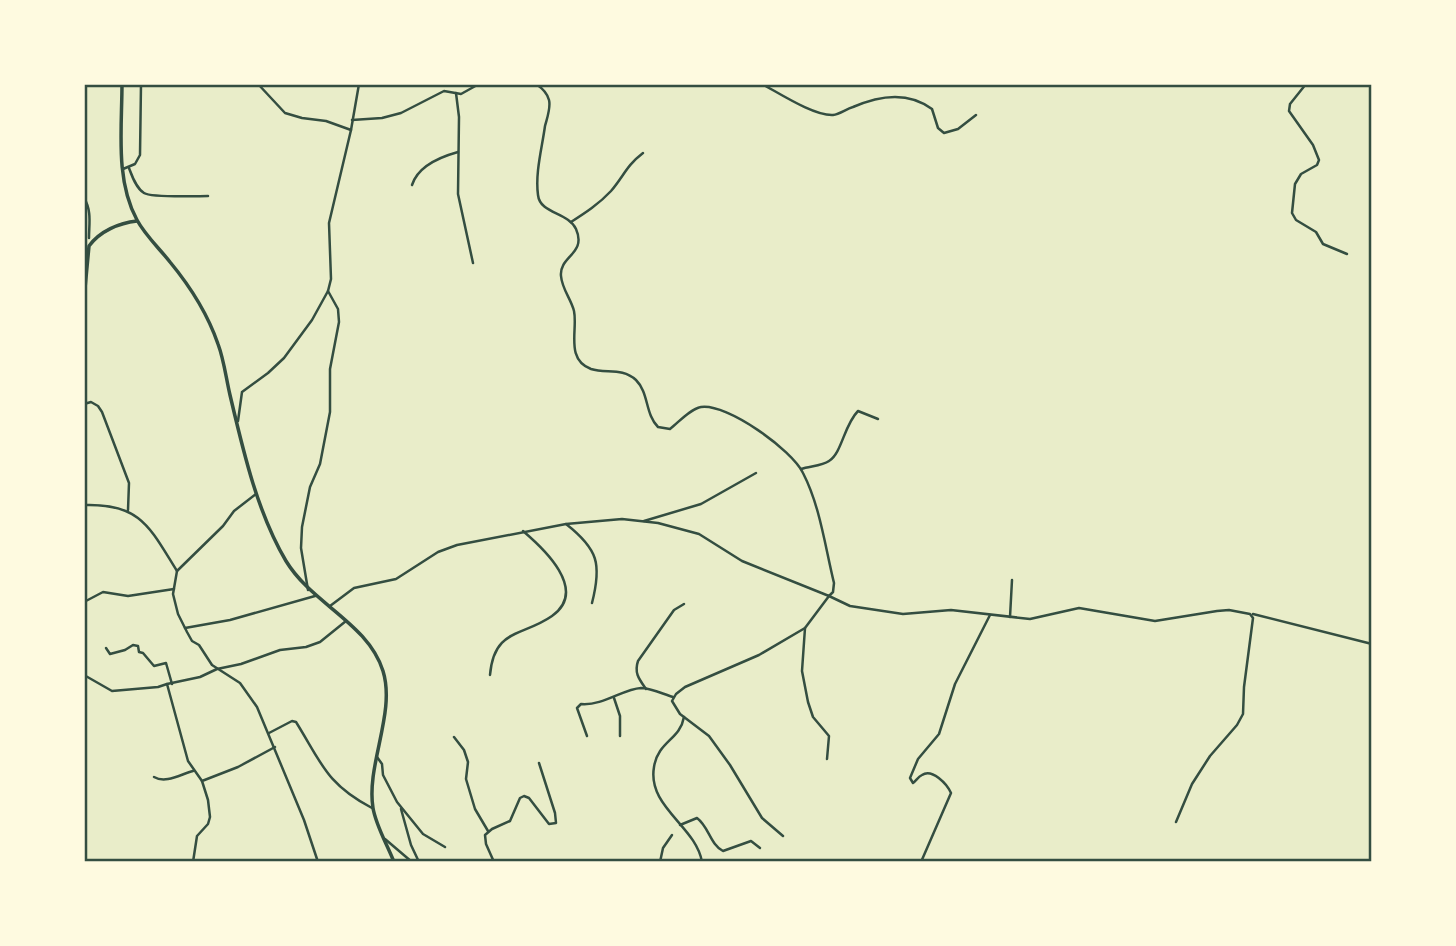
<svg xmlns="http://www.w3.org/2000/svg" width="1456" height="946" viewBox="0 0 1456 946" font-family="'Noto Serif',serif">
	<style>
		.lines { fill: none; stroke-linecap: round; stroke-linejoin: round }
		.minor { stroke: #344e41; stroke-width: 2.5 }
		.tertiary { stroke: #344e41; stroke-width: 3.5 }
		.neatline { fill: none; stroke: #344e41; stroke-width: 2.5 }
	</style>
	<rect width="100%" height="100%" fill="#e9edc9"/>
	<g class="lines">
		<g class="minor">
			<path d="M258,84L285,113L302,118L326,121L351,130"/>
			<path d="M762,84C779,93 814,116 833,115C840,114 846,109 853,107C878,96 908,91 932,109L938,128L944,133L958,129L976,115"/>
			<path d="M1306,84L1290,104L1289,111L1313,145L1319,160L1317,165L1301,174L1295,184L1292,213L1296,220L1316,232L1323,244L1347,254"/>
			<path d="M456,93L459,117L458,194L473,263"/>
			<path d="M352,120L382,118L401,113L444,91L461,94L479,84"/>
			<path d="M129,168C132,176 136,188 144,193C152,198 197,196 208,196"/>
			<path d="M123,169L135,164L140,155L141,84"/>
			<path d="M412,185C418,166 440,157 458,152"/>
			<path d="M84,198C92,211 89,224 89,238"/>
			<path d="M571,222C585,213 599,204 611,191C624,176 626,166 643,153"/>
			<path d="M84,404L91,402L98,406L102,412L129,483L128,510"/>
			<path d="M238,421L242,392L268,373L284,358L312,320L328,291L331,279L329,223L351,130L359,84"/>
			<path d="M801,469C810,466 822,466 829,461C842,453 844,425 858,411L878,419"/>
			<path d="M84,505C141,503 150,528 177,571L223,526L234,511L256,494"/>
			<path d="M644,521L701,504L756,473"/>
			<path d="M566,524C598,549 602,564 592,603"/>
			<path d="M177,571L173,594L178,614L187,632L192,641L199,645L212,665L240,683L257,707L304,820L318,862"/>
			<path d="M308,590L301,548L302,527L310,487L320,464L330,412V369L339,322L338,309L328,291"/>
			<path d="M84,602L103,592L128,596L174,589"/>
			<path d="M330,606L354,588L396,579L438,552L457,545L566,524L622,519L658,523L699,534L742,561L829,596L833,592L834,583C825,546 820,506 803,473C792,450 727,403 701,407C690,409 679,422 670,429L658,427C645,414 649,393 636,380C622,367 606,374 591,369C565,359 578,330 574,311C571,299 562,289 561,276C559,256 587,254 576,229C568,212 540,214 538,195C535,173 542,148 545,126C547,118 551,108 549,100C547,92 542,88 536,84"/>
			<path d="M1253,614L1372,644"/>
			<path d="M1010,617L1012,580"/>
			<path d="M185,628L230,620L315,596"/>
			<path d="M805,628L802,671L808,702L813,717L829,736L827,759"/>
			<path d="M106,648L110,654L125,650L133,645L138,646L139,652L143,653L154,666L166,663L172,684"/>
			<path d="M84,675L112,691L158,687L167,684L188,761L202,781"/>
			<path d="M490,675C494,628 522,637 552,616C589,590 543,548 523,531"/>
			<path d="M167,684L200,677L217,669L241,664L280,650L306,647L320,642L346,621"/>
			<path d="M646,689C639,679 634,673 638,661L674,610L684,604"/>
			<path d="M614,698L620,716V736"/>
			<path d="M684,717C680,740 658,741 654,767C647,807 696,826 702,862"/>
			<path d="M269,733L292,721L296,722C321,762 326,784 372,808"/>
			<path d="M587,736L577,708L581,704C603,706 623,689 641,688C651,688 663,694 673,697"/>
			<path d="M454,737L464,750L468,762L466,779L475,809L488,831"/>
			<path d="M377,757L382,764L383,775L397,802L423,834L445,847"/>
			<path d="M154,777C166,784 181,774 193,771"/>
			<path d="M401,809L411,845L419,862"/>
			<path d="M680,825L697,818C709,827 710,844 723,851L751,841L760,848"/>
			<path d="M783,836L762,818L730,765L709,736L680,714L672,701L676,694L685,687L759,655L805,628L829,596L850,606L903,614L951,610L1030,619L1079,608L1155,621L1217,611L1229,610L1250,614L1253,618L1244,687L1243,714L1237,725L1210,756L1192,784L1176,822"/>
			<path d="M385,839L412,862"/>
			<path d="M193,862L197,836L208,824L210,817L208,800L202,781L238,767L275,747"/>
			<path d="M494,862L486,844L485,835L492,829L510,821L520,798L524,796L529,798L549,824L556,823L555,813L539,763"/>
			<path d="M660,862L663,848L672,835"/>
			<path d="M921,862L951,793C947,784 932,768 922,775C918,777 916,781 913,783L910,778L918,759L939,734L955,684L990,615"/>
		</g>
		<g class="tertiary">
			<path d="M122,84C122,128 115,180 137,220C145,235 159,248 170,262C189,285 208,315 218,344C224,360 226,378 230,395C243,450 257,512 286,561C312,604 368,623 383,671C396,713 366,765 373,808C376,826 387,844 394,862"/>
			<path d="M84,299L89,246C100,231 119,223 137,221"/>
		</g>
	</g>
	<rect width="1456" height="946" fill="none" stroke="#fefae0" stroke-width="172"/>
	<rect x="86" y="86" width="1284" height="774" class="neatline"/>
</svg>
